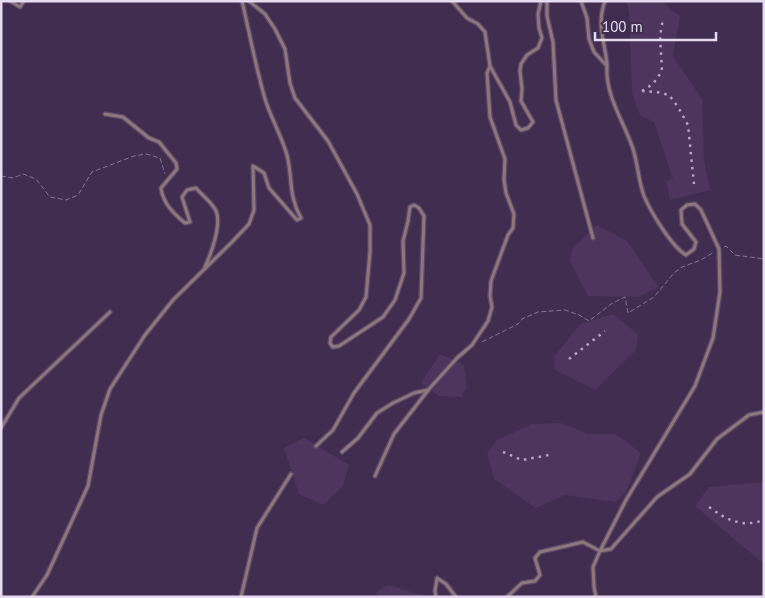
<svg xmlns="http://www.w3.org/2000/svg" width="765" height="598" viewBox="0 0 765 598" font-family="'PT Sans',sans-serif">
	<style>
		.built { fill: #4d355e }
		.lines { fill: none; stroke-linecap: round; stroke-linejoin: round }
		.lane-casing { stroke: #5c496a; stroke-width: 5.5 }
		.path { stroke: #867593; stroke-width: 1; stroke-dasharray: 5 2.5; stroke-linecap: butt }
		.lane { stroke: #8e777a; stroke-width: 3 }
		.rail { stroke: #b5a7c1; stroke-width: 2.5; stroke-dasharray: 2.5 5; stroke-linecap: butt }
	</style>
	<rect width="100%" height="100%" fill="#412d50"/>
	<g class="built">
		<path d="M626,1H664L666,5L680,16L673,56L702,99L704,160L710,190L670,200L666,181L673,178L654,122L640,115L632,93L629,12Z"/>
		<path d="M597,225L626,240L659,287L638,297L588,296L570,261L572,249Z"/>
		<path d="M613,314L638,334L636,350L595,390L555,370L554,357L580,324Z"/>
		<path d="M440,354L464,365L467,387L461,397L439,396L421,383Z"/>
		<path d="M561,423L588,434H616L641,453L627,490L616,502L565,495L536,508L494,479L487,453L497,440L532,424Z"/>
		<path d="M304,438L349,465L343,486L323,505L299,494L284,448Z"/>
		<path d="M764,482V564L695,506L709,487Z"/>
		<path d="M389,585L425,596V597H376L377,591Z"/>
	</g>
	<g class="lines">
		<g class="lane-casing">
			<g id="lane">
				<path d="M10,1L20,7L24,1"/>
				<path d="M249,1L265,14L275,29L285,49L290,83L295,98L328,141L357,194L370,225V252L366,297L359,310L331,337L330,343L333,347L339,346L383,317L395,300L404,273L403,241L408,221L410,207L414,205L419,208L424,216L421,298L409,319L354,393L333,430L316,446"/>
				<path d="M452,1L467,18L478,24L485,32L490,66"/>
				<path d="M547,1V16L553,42L556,100L593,238"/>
				<path d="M581,1L587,18L589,39L594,52L607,66C605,95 623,120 632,146C638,162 638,180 644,196C651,212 671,246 686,255L694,249L696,242L682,224L681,210L687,205L695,204L701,210L719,249L720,292L713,338L695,386L626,500L600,551L593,567L594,587L596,597"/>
				<path d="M605,1C596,26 605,40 607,65"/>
				<path d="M105,114L123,117L149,138L159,142L176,163L177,169L161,188C163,203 173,213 185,223L190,222L182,197L187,190L196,188C202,195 210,201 215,209C223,222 211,254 205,267"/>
				<path d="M1,428L19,398L110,312"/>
				<path d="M342,452L358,438L377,413L393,403L414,393L428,390"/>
				<path d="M375,476L394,434L429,389L457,358L472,345L488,321L492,307L490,296L491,281L508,235L513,228L514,214L506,193L504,180L505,159L490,117L487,73L490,66L510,102L516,125L521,130L528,128L533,122L521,101L522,89L520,71L521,64L527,55L538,48L542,38L539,28L538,14L541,1"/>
				<path d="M32,597L47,575L88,486L101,415L110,389L145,335L173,300L232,242L249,224L254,210L253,166L264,173L269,188L297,220L301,218C288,195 293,179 287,155C282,137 272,120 266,102C256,69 250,35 242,1"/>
				<path d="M241,597L257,528L291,474"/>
				<path d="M436,597L435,591L437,578L446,584L456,597"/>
				<path d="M507,597L522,583L535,581L540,575L535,558L540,552L583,542L600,551L611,549L657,497L690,474L717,439L749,415L764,412"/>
			</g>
		</g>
		<g class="path">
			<path d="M1,176L13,178L23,174L36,179L50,197L66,200L78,195L92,172L134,156L146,154L160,158L165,174"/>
			<path d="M724,247L726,246L735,255L764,259"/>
			<path d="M482,342L518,324L522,319L538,312L565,310L579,315L589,321L611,304L625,297L628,313L654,297L674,273L682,267L701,260L714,252"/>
		</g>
		<use href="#lane" class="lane"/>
		<g class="rail">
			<path d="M642,91L657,92L669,95L678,107L688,125L694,184"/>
			<path d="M642,91L653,84L662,71L660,36L663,19"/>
			<path d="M569,359L605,331"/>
			<path d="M503,452L522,460L549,455"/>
			<path d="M709,507C727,520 742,528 764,520"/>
		</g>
	</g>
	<rect width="765" height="598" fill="none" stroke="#e7dbf1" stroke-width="5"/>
	<path d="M595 32v8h121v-8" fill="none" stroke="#e7dbf1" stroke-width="2.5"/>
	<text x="602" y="32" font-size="15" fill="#e7dbf1" stroke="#412d50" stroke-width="4" paint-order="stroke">100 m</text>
</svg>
